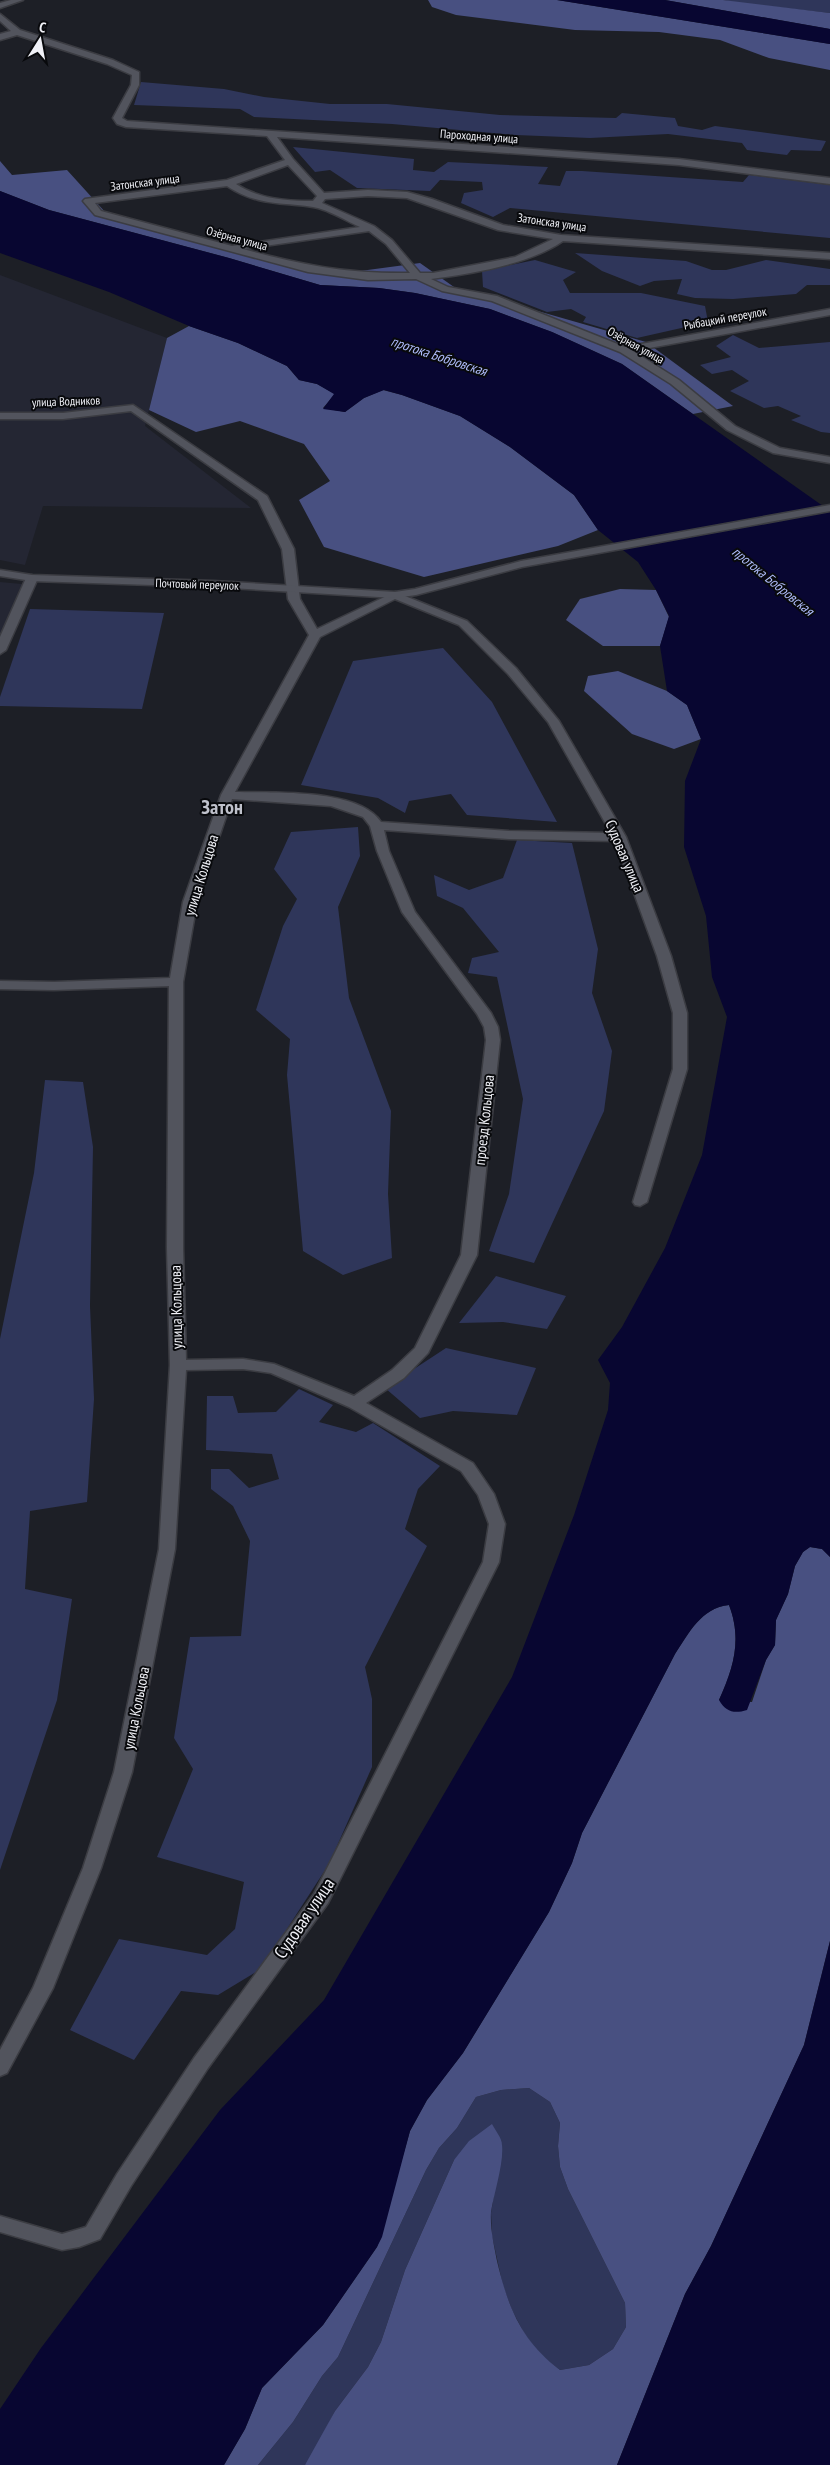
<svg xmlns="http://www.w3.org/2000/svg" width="830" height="2465" viewBox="0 0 830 2465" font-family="'PT Sans Narrow',sans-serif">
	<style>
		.built { fill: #242633 }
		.green { fill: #2f365a }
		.forest { fill: #485081 }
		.water { fill: #080631 }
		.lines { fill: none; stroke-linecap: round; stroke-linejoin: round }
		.street-casing { stroke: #3b3c42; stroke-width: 3 }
		.secondary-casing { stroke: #3b3c42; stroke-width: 3 }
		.street { fill: #52545d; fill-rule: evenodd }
		.secondary { fill: #52545d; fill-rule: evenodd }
		.labels { text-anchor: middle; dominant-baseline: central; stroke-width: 4; stroke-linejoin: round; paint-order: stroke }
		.far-street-label { font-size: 12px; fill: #f0f1f7; stroke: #08090c }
		.far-water-label { font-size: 14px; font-style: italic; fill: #b0bdfb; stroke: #08090c }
		.street-label { font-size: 15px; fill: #f0f1f7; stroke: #08090c }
		.near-street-label { font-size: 18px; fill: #f0f1f7; stroke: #08090c }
		.district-label { font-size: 20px; font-weight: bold; fill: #bfc1cb; stroke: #08090c }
	</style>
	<rect width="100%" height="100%" fill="#1d1f26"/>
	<g class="built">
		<path d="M0,275L167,338L145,426L251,508L43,506L25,565L0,560Z"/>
		<path d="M0,582L22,584L0,637Z"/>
	</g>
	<g class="green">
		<path d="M723,0H830V13L738,3Z"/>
		<path d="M141,82L224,89L264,97L330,104H387L500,115L616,118L622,113L675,118L678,126L702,130L715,126L826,141L821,151L791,150L787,155L747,150L742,143L668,134L590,138L516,135L392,124L254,117L240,109L134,105Z"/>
		<path d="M293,147L414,159L413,170L434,172L448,162L548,167L538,184L560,186L566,171H582L743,182L749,175L830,185V238L510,208L493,217L461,203L464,193L483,190L482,182L440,180L430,191L357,188L330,170L315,172Z"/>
		<path d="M575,253L686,261L712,270H726L766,260L830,269V285H807L796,294L733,299L695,298L677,294L682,279L654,281L640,286L602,271Z"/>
		<path d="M535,260L576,272L563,280L570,293H641L705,306L708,322L637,338L583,322L586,317L571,309L547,312L483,287L482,271Z"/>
		<path d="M733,335L759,348L830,342V433L821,432L791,420L801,416L778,406L764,408L730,391L749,381L732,370L712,374L700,365L731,357L716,346Z"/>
		<path d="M30,609L164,613L142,709L0,706V697Z"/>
		<path d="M443,648L492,702L557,822L467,815L451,794L409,801L405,813L378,798L301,785L353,661Z"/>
		<path d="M358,827L360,856L338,907L349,998L391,1111L388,1194L392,1258L343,1275L303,1251L287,1075L290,1039L256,1010L283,926L297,899L274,869L291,832Z"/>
		<path d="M517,840L572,843L598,949L592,993L612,1051L604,1111L534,1263L489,1251L509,1194L523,1099L497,977L468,973L472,958L499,952L463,908L437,896L434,875L469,890L503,878Z"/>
		<path d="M45,1080L83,1082L93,1147L90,1306L94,1399L87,1502L30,1511L25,1589L72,1599L57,1700L0,1870V1339L34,1173Z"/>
		<path d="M496,1276L566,1296L547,1329L503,1322L459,1323Z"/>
		<path d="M446,1348L536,1368L517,1415L453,1411L420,1418L385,1388Z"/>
		<path d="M299,1389L333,1405L319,1422L356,1432L373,1423L440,1466L418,1489L405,1529L427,1546L365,1667L372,1699V1767L329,1864L261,1969L218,1995L181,1991L134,2060L70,2030L119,1939L207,1955L235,1929L244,1882L157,1857L193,1769L174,1738L190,1637L241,1636L250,1541L233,1506L211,1489V1469H229L249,1488L279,1479L272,1454L206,1450L207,1396H233L238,1413L276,1412Z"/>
		<path d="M529,2088L550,2102L560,2123L558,2146L560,2167L568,2189L625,2303L626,2327L613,2349L589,2365L560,2370L540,2355L524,2333L512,2310L503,2286L492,2236L491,2213L502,2144L454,2160L405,2270L381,2342L368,2367L335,2411L310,2460L305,2465H258L293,2422L322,2376L338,2357L426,2170L439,2148L457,2128L476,2097L501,2090Z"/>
	</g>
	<g class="forest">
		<path d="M428,0H557L830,44V70L769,58L720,40L659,32L575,30L456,15L432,7Z"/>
		<path d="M665,0H723L830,13V29Z"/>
		<path d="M0,161L12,175L67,170L106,213L304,265L360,271L420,263L454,287L646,342L733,406L693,414L622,364L552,332L490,309L415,293L379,288L320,285L229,258L49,210L0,191Z"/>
		<path d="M189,326L238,343L287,366L299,380L317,384L335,394L323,408L345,412L364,398L383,390L402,395L460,416L510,447L574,495L598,530L558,546L424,577L324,547L299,500L330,481L304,444L240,421L196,432L149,410L167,338Z"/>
		<path d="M620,589L656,590L669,617L660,646H603L566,620L580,599Z"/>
		<path d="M618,671L667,691L687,705L701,739L674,749L632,734L584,691L588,676Z"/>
		<path d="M810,1547L822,1549L830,1557V1941L804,2045L711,2246L685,2294L617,2465H305L335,2411L368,2367L381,2342L405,2270L454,2160L469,2141L492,2124C495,2130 502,2138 502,2145C504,2163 494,2193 491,2212C490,2229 494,2245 497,2261C508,2307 521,2341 560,2370L589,2365L613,2349L626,2327L625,2303L568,2189L560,2167L558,2146L560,2123L550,2102L529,2088L501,2090L476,2097L457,2128L439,2148L426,2170L338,2357L322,2376L293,2422L258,2465H224L245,2429L262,2388L323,2325L377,2247L410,2131L427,2100L463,2053L549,1912L572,1863L582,1833L675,1654C689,1633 701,1608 729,1605C742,1639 734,1667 719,1700L752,1702L766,1660L775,1645L776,1620L788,1594L795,1566L803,1552Z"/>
	</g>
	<g class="water">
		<path d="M557,0H665L830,29V44Z"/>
		<path d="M0,191L49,210L229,258L320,285L379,288L415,293L490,309L552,332L622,364L830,511V1557L822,1549L810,1547L803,1552L795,1566L788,1594L776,1620L775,1645L766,1660L747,1710C734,1714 726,1712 719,1700C734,1667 742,1639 729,1605C701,1608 689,1633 675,1654L582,1833L572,1863L549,1912L463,2053L427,2100L410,2131L382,2237L377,2247L323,2325L262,2388L245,2429L224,2465H0V2409L41,2348L220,2110L324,2000L512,1677L574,1515L608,1410L610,1383L598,1360L622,1327L665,1248L702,1155L727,1017L712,977L706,916L684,847L685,781L701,739L687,705L667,691L660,646L669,616L656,590L638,562L598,530L574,495L510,447L460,416L402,395L384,390L364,398L345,412L323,409L334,394L317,384L299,380L287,366L238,343L189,326L109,292L0,253Z"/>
		<path d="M830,1941V2465H617L685,2294L711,2246L804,2045Z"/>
	</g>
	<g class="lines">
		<g class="street-casing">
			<g id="street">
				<path d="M11,0H23L0,8V3Z"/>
				<path d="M0,14L20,30L113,60L139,72V85L122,118L127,121L679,159L830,178V184L679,165L277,137L293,159L324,193L368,190L407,192L432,199L503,225L561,235L830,253V259L563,241C530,264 471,274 431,279L448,287L497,296L625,347L830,309V315L633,351L679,380L735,426L780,448L830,457V463L773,453L727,430L671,384L620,352L492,301L442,291L416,279L368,280L308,272L95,215L83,201L85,199L227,180L285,160L267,136L126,127L117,124L113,118L131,85L132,75L107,64L17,35L0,40V34L11,31L0,21ZM288,165L317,196L313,201C286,201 259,199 236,184ZM227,186C257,206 281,202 313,207C328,209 346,221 360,227L232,246L101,211L95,203ZM368,196L407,198L498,230L553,239L515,257L433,273H420L392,240L374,226L322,203L325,199ZM369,231L386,244L410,273C347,274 302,265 243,249Z"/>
				<path d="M133,405L267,496L294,549L300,599L317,629L395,592L467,621L516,668L559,721L626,837L671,956L687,1013V1069L647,1202L640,1206L635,1205L633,1202L673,1069V1013L657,956L615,841L509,839L384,830L389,851L415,912L491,1013L498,1027L500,1040L477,1255L428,1353L404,1378L366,1403L473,1463L494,1494L505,1524L499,1562L328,1903L208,2068L131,2186L100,2239L79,2247L62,2250L0,2232V2216L62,2234L86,2227L117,2174L194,2058L314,1894L483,1562L489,1524L478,1495L461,1471L349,1407L271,1373L243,1369L186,1370L175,1549L132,1772L101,1868L53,1988L7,2073L0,2076V2050L33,1988L83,1868L114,1772L159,1549L170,1365L167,1248L169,986L54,990L0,989V981L54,982L170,978L183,902L221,795L309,635L288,599L282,549L258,500L131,411L63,419H0V413H63ZM395,599L459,625L508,674L548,722L611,833L509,831L381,822C359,788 272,793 235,792L320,637ZM232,799L331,806L363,817L370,826L377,851L402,912L477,1014L484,1027L486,1040L461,1255L415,1348L392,1370L354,1396L274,1364L243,1359L186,1360L183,1248V982L197,902Z"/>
				<path d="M32,575L38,578L6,650L0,654V637L26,578Z"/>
			</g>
		</g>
		<g class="secondary-casing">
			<path id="secondary" d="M830,505V511L522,567L416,595L395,598L213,587L32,581L0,576V570L32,575L213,581L395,592L415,589L521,561Z"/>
		</g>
		<use href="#street" class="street"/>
		<use href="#secondary" class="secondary"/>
	</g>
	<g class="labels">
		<g class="far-street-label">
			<text transform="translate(479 136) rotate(4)">Пароходная улица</text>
			<text transform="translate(145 182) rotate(-7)">Затонская улица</text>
			<text transform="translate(552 222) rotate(8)">Затонская улица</text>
			<text transform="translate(237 238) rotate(15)">Озёрная улица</text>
			<text transform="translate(725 318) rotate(-10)">Рыбацкий переулок</text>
			<text transform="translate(636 345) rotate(29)">Озёрная улица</text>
			<text transform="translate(66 401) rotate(-2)">улица Водников</text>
			<text transform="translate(197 584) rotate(2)">Почтовый переулок</text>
		</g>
		<g class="far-water-label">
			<text transform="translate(439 356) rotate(18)">протока Бобровская</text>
			<text transform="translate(773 581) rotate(39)">протока Бобровская</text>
		</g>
		<g class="street-label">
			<text transform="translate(625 856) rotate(67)">Судовая улица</text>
			<text transform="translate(201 875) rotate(-73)">улица Кольцова</text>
			<text transform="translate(484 1120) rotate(-84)">проезд Кольцова</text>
			<text transform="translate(176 1307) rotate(-91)">улица Кольцова</text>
			<text transform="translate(136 1708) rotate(-79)">улица Кольцова</text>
		</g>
		<g class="near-street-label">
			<text transform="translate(304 1918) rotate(-56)">Судовая улица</text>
		</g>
		<g class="district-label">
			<text x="222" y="807">Затон</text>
		</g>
	</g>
	<g transform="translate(40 40) rotate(11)" stroke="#08090c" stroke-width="4" paint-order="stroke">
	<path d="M0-4L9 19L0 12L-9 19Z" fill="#f0f1f7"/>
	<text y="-8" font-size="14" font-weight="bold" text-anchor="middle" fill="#f0f1f7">С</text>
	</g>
</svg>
